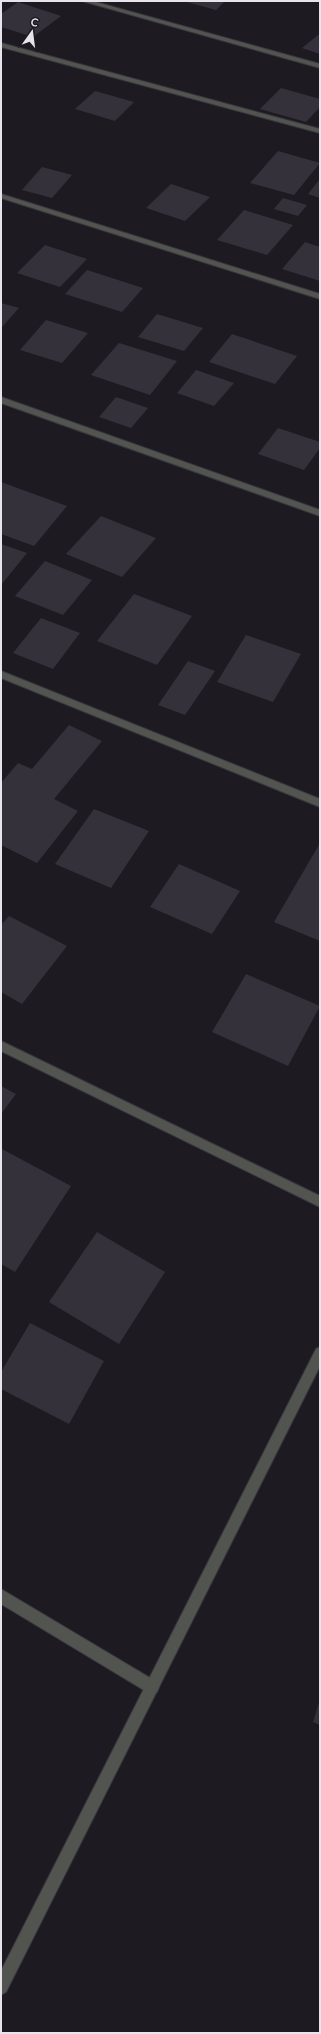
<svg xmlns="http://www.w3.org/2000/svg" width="321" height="2034" viewBox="0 0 321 2034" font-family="Lato,sans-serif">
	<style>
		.building { fill: #34313a }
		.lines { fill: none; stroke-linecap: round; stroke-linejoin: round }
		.minor-casing { stroke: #39363e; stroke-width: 2 }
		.tertiary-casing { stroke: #39363e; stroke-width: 2 }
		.minor { fill: #525450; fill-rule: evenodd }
		.tertiary { fill: #525450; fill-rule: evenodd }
	</style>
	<rect width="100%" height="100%" fill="#1d1a22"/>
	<g class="building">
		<path d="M183,1H225L216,10Z"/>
		<path d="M18,2L61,16L33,37L1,27V14Z"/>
		<path d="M318,35H320V54L302,48Z"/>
		<path d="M281,88L320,99V107L306,122L260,109Z"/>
		<path d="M95,91L134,102L115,121L75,109Z"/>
		<path d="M278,151L320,163L294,195L250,183Z"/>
		<path d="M42,167L72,175L52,198L22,190Z"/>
		<path d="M320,179V198L308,194Z"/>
		<path d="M171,184L210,197L185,221L146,208Z"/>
		<path d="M283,198L307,205L298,216L274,209Z"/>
		<path d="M244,210L293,225L267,255L217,240Z"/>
		<path d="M305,242L320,247V281L282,269Z"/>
		<path d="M45,245L87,259L60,287L17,273Z"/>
		<path d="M87,270L143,288L122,312L65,294Z"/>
		<path d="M1,303L19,308L1,328Z"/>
		<path d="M157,314L203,328L184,351L138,337Z"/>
		<path d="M46,320L88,333L62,363L20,350Z"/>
		<path d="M232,334L297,356L275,384L209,362Z"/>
		<path d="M119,343L177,361L150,395L91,375Z"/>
		<path d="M196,370L234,383L214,406L177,393Z"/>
		<path d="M116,397L148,408L131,428L99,417Z"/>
		<path d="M278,428L320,442V448L304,470L258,454Z"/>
		<path d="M1,482L67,506L34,546L1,534Z"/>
		<path d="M101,516L156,538L122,577L66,554Z"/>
		<path d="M1,544L27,553L1,585Z"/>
		<path d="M45,561L92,580L63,615L15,596Z"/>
		<path d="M134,594L192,616L157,665L97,641Z"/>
		<path d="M41,618L80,633L53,669L13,653Z"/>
		<path d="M246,635L301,654L273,702L217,682Z"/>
		<path d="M188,661L215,671L185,715L158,705Z"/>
		<path d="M69,725L102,741L54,799L78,811L37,863L1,845V783L18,763L32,769Z"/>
		<path d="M94,809L149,831L111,888L55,864Z"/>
		<path d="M320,843V941L274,922Z"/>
		<path d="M179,864L240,891L212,934L150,907Z"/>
		<path d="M9,916L67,946L22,1004L1,992V925Z"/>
		<path d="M246,974L320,1006L288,1066L212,1032Z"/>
		<path d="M1,1086L16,1094L1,1114Z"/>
		<path d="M2,1149L71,1186L15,1272L1,1264Z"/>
		<path d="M97,1232L165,1272L119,1344L49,1302Z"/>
		<path d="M30,1323L104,1361L69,1424L1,1389V1372Z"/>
		<path d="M320,1699V1725L313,1722Z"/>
	</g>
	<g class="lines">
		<g class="minor-casing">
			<g id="minor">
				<path d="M82,1H92L320,64V68Z"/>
				<path d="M1,43L320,129V133L1,47Z"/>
				<path d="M1,194L320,294V299L1,198Z"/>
				<path d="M1,397L320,510V516L1,403Z"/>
				<path d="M1,671L320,799V807L1,678Z"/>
				<path d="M1,1041L320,1196V1207L1,1051Z"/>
				<path d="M1,1589L157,1682L159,1687L157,1692L152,1694L147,1692L1,1604Z"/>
			</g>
		</g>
		<g class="tertiary-casing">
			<path id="tertiary" d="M320,1347V1366L6,1992L1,1995V1971L316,1349Z"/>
		</g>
		<use href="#minor" class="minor"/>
		<use href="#tertiary" class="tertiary"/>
	</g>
	<rect width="321" height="2034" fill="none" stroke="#e7e5eb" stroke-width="4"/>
	<g transform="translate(32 32) rotate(14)" stroke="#1d1a22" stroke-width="3" paint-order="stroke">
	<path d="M0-3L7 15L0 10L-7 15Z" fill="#e7e5eb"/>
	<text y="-6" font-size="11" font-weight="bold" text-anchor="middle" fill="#e7e5eb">С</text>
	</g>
</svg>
